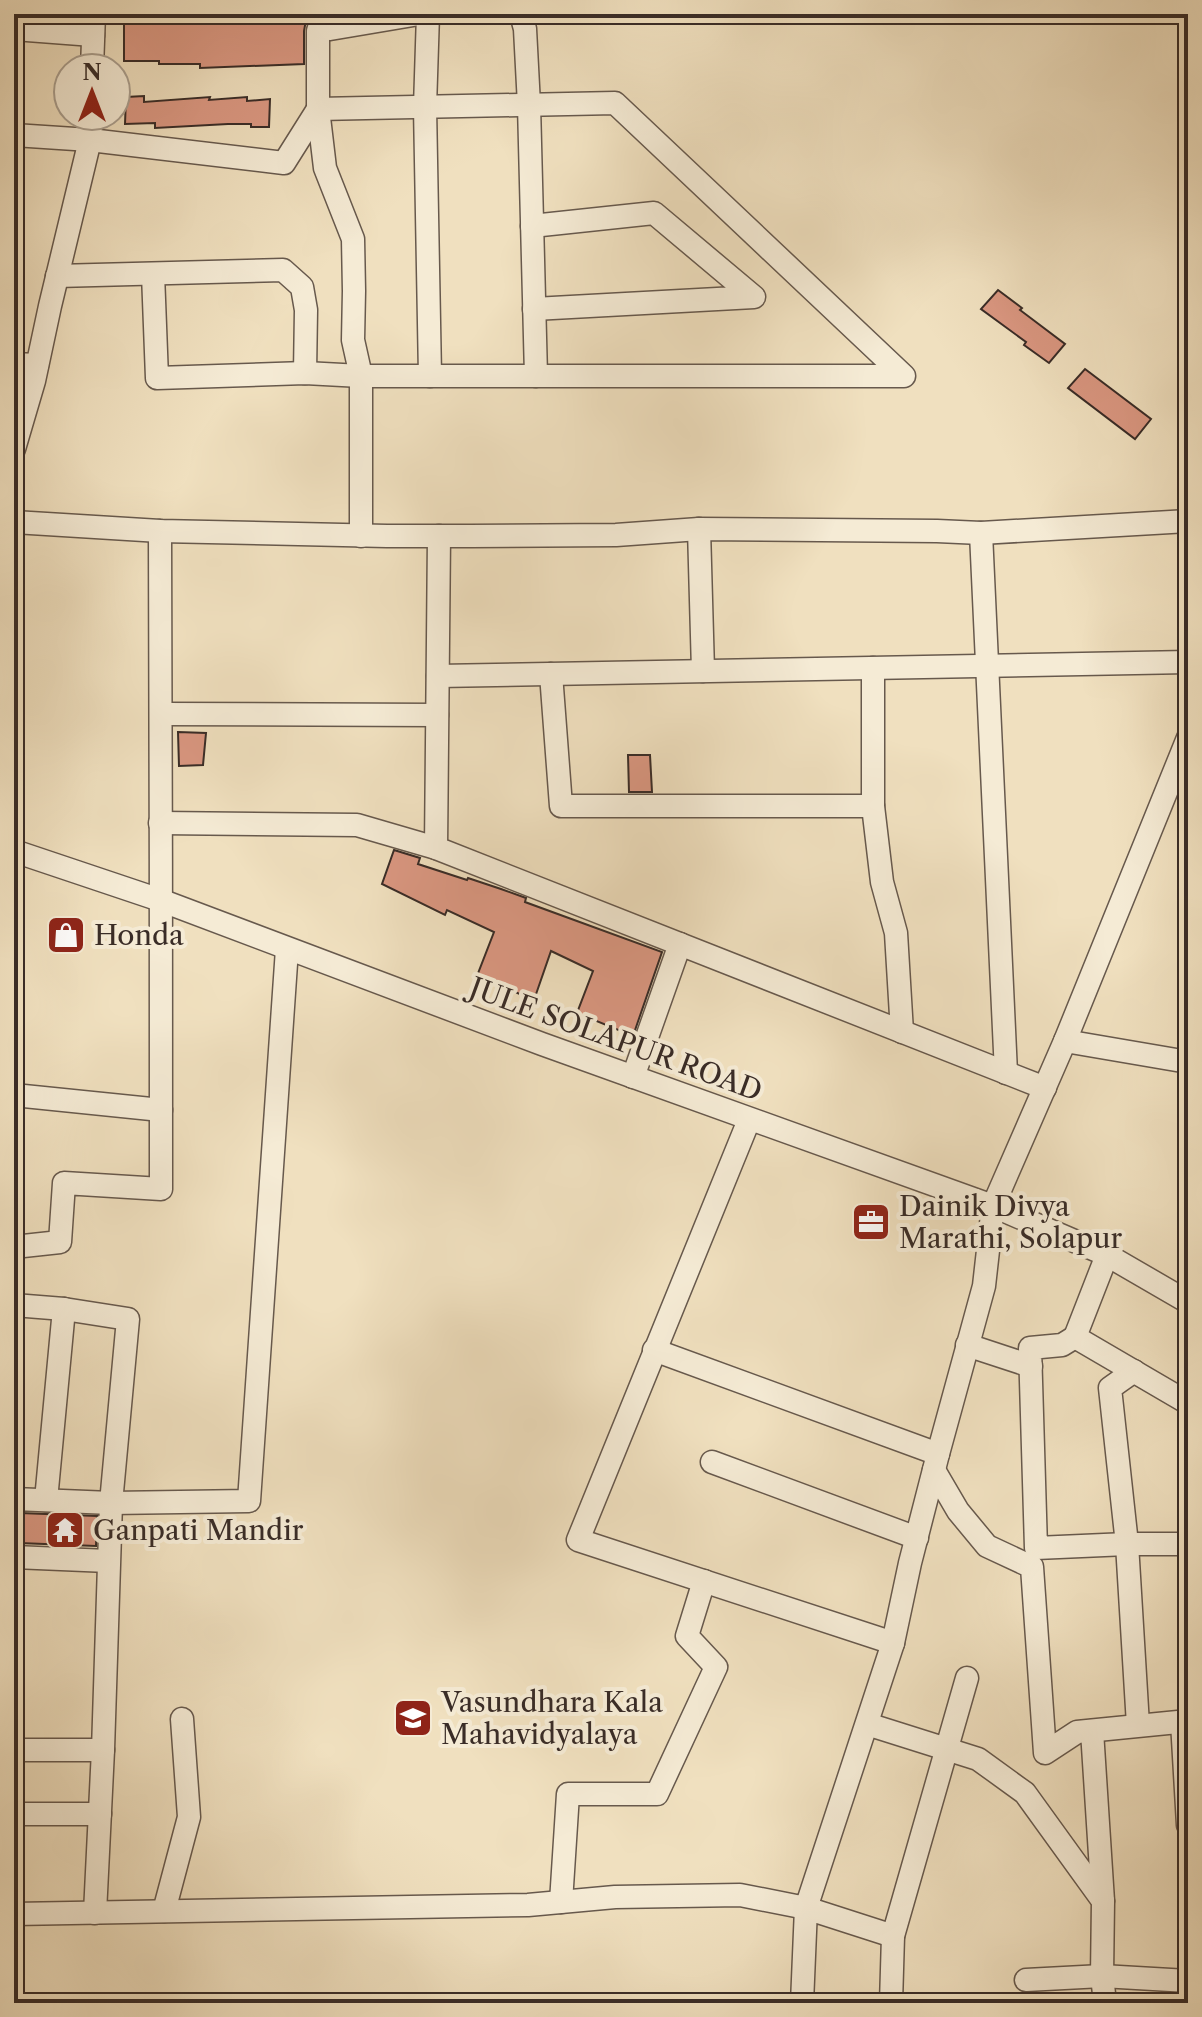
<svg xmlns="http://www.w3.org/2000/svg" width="1202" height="2017" viewBox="0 0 1202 2017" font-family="'Libre Caslon Text',serif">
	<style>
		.building { fill: #da9781; stroke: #392c27; stroke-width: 2 }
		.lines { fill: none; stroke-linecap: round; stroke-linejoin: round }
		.minor-casing { stroke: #67594d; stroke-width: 25 }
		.minor { stroke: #f5ebd5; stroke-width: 22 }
		.labels { text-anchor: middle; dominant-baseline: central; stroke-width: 8; stroke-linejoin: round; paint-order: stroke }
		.poi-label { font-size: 28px; fill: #392c27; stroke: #f5ebd5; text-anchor: start }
		.street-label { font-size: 28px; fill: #392c27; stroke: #f5ebd5 }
	</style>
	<rect width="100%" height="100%" fill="#f0e0bf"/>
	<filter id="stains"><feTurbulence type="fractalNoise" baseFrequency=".0025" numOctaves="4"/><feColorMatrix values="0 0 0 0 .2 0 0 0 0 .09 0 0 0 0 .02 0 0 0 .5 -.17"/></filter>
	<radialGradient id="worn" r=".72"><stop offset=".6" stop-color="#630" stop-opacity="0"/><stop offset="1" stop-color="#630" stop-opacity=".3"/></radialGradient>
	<g class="building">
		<path d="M124,14H307L304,31V64L200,68V64H159V61H124Z"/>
		<path d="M144,96V102L210,97L209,100L247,97V101L270,99L269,127H251V124H228L155,128V123L125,124L126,97Z"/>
		<path d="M998,290L1022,308L1020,310L1065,344L1049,363L1024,345L1026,342L981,309Z"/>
		<path d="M1085,369L1151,419L1135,439L1068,388Z"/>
		<path d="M178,732L206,733L203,765L179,766Z"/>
		<path d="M628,755H650L652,792H629Z"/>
		<path d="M394,850L420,858L418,864L467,880L468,878L501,889L526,898L525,902L662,952L633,1036L577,1013L593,971L551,951L534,1000L477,976L494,932L447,910L445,915L382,884Z"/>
		<path d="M20,1513L97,1516L96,1546L19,1543Z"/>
	</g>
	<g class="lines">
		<g class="minor-casing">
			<g id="minor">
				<path d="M323,14L318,31V109L325,168L353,239L354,291L353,340L361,376V536"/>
				<path d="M428,14L425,107L430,376"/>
				<path d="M521,14L525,29L529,105L536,376"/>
				<path d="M14,29L93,35"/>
				<path d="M330,29L419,14"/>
				<path d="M92,68L94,14"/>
				<path d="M14,135L90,140L284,163L318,109L615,103L904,376H361L305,373L157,378L153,274"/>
				<path d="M532,226L654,213L754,297L534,309"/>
				<path d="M57,276L283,270L302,287L306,310L305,373"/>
				<path d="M14,364L37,365"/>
				<path d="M14,449L34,381L50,306L90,140L91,116"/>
				<path d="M14,522L160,531L387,536H471L616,535L699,529L937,531L981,533L1188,521"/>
				<path d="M699,529L703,671"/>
				<path d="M981,533L1006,1073"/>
				<path d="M439,536L436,848L1045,1088"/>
				<path d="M873,668V806L882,882L896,933L902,1032"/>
				<path d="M551,674L561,806H873"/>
				<path d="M438,676L1188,662"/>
				<path d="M162,714L437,715"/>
				<path d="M160,823L357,825L436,848"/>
				<path d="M14,851L160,900L542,1044L993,1206L1107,1255L1188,1302"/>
				<path d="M1065,1041L1188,1062"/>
				<path d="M633,1077L680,944"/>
				<path d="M14,1095L161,1110"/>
				<path d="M749,1120L578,1540L893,1643"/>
				<path d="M14,1247L60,1242L64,1183L161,1189C160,970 162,750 160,531"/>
				<path d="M1107,1255L1075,1337L1188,1403"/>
				<path d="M14,1305L64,1309L128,1319L111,1503L103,1750L95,1913"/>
				<path d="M1075,1337L1062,1345L1030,1348L1036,1548L1127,1544H1188"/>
				<path d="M967,1345L1031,1366"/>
				<path d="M654,1350L938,1454"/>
				<path d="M1134,1371L1110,1388L1127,1544L1138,1725"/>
				<path d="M712,1462L917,1538"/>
				<path d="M934,1470L958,1511L987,1546L1032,1567L1045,1753L1077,1732L1188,1721"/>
				<path d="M14,1499L111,1503L249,1501L287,949"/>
				<path d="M46,1500L64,1309"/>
				<path d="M14,1557L108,1561"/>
				<path d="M1182,1722L1188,1825"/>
				<path d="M867,1724L978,1759L1025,1793L1103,1901L1102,1976L1105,2003"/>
				<path d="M1092,1731L1103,1901"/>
				<path d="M14,1750H103"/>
				<path d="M14,1814H100"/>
				<path d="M561,1902L568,1794H657L716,1667L687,1636L704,1581"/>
				<path d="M164,1911L189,1817L182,1719"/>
				<path d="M14,1914L528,1905L615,1897L740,1895L806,1908L893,1643L910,1563L938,1454L984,1286L993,1206L1065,1041L1188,738"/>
				<path d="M1026,1980L1102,1976L1188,1981"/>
				<path d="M802,2003L806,1908L893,1936L967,1678"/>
				<path d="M891,2003L893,1936"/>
			</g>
		</g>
		<use href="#minor" class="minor"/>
	</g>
	<defs>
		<g id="shop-square" transform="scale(2)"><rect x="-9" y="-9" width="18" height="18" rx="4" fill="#8f2418" stroke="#f5ebd5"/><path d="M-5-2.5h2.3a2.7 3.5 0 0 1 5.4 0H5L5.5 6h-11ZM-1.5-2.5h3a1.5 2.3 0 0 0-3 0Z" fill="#fff"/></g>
		<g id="office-square" transform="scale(2)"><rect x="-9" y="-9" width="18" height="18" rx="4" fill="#8f2418" stroke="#f5ebd5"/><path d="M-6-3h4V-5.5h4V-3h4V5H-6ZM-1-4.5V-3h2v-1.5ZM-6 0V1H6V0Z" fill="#fff"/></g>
		<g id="temple-square" transform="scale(2)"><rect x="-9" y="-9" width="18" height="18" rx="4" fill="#8f2418" stroke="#f5ebd5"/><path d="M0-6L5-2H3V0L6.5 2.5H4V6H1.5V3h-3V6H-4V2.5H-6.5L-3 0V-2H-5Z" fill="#fff"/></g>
		<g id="university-square" transform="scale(2)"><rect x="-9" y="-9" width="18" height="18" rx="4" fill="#8f2418" stroke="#f5ebd5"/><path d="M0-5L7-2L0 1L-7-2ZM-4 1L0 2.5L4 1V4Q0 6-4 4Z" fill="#fff"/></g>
	</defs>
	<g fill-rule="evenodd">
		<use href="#shop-square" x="66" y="935"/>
		<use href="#office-square" x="871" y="1222"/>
		<use href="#temple-square" x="65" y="1530"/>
		<use href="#university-square" x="413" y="1718"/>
	</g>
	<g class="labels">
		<g class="poi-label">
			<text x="94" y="935">Honda</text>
			<text x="899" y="1206">Dainik Divya<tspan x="899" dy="32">Marathi, Solapur</tspan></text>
			<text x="93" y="1530">Ganpati Mandir</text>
			<text x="441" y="1702">Vasundhara Kala<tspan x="441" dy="32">Mahavidyalaya</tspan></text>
		</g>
		<g class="street-label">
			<text transform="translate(616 1039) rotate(20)">JULE SOLAPUR ROAD</text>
		</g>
	</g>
	<rect width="1202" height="2017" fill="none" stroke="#f0e0bf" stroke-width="48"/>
	<rect x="16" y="16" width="1170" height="1985" fill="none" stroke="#392c27" stroke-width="4"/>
	<rect x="24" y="24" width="1154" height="1969" fill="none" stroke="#392c27" stroke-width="2"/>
	<g transform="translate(92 92)"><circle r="38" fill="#f5ebd5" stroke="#aa9f8f" stroke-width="2"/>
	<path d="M0-6L14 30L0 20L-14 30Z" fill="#8f2418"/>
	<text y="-12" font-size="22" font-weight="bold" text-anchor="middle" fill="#392c27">N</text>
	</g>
	<rect width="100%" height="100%" filter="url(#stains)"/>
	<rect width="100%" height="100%" fill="url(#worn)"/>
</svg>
